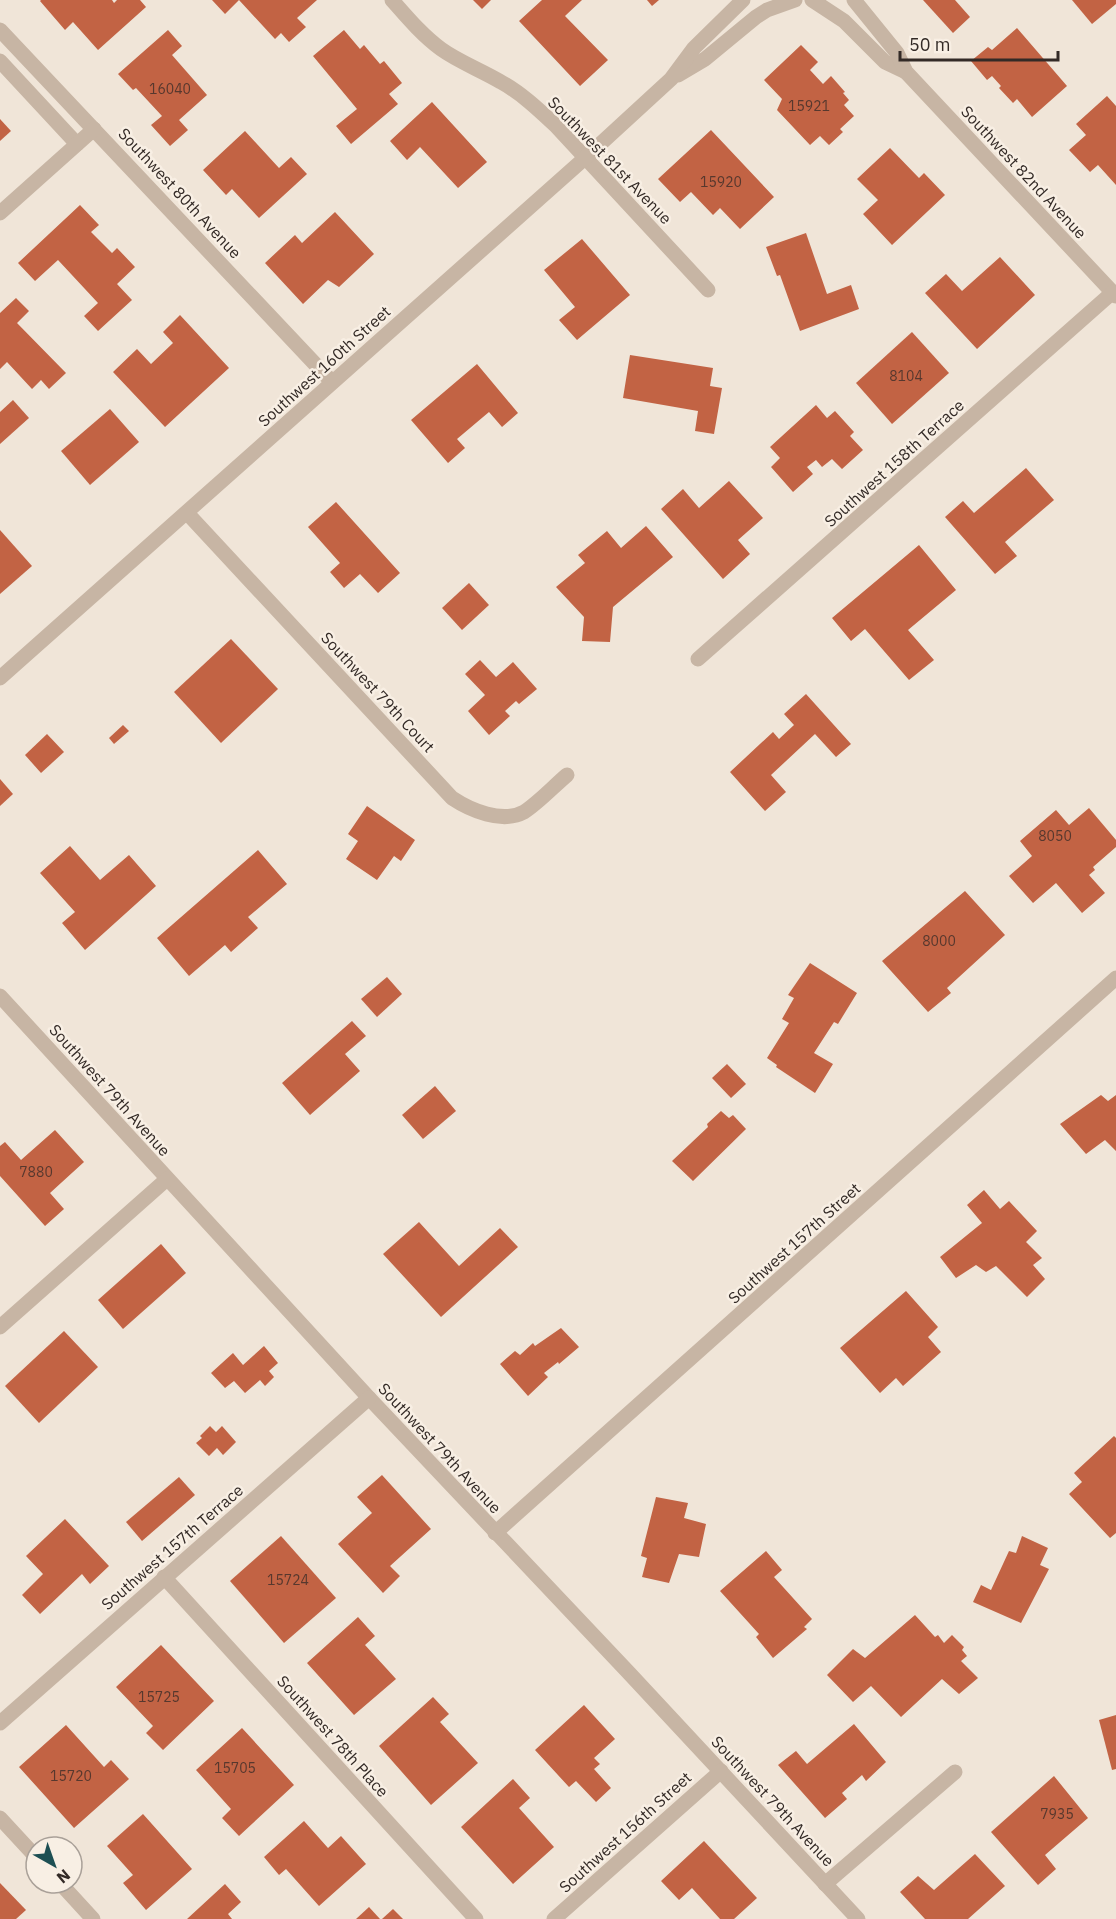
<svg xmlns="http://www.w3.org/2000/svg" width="1116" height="1919" viewBox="0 0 1116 1919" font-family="'IBM Plex Sans',sans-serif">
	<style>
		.building { fill: #c26344 }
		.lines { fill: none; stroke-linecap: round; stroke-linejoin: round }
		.minor { stroke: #c7b5a4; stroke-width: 15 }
		.labels { text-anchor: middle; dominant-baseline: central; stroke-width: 5; stroke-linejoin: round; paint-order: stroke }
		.number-label { font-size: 14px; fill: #57382e }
		.street-label { font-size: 16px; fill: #332a26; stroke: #f8efe4 }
	</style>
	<rect width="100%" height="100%" fill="#f0e5d8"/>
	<g class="building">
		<path d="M41,0H112L114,3L117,0H140L146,7L98,50L73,22L65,30L40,1Z"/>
		<path d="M212,0H317L297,18L306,27L289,42L281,33L275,39L239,0L225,14Z"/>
		<path d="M473,0H491L482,9Z"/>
		<path d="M542,0H582L565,16L608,60L580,86L519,21Z"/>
		<path d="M647,0H659L652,6Z"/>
		<path d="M923,0H955L970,17L953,33Z"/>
		<path d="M1072,0H1116V4L1092,24Z"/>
		<path d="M1017,28L1067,86L1032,117L1017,99L1013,103L999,88L1001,86L992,76L987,80L971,61L988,47L992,50Z"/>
		<path d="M168,30L182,46L172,55L207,95L179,120L188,130L170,146L151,125L162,116L136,88L133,90L118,74Z"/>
		<path d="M344,30L360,49L364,45L380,64L384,61L402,83L389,94L398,104L351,144L336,126L357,109L313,56Z"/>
		<path d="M801,45L818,62L810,70L823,84L831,76L845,92L843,93L849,100L844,105L854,116L840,129L843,132L829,145L820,136L810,145L777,110L782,99L764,80Z"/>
		<path d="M1107,96L1116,106V185L1098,165L1090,172L1069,150L1086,135L1076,124Z"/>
		<path d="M432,102L487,162L458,188L420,147L407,160L390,141Z"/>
		<path d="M0,119L11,131L0,141Z"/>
		<path d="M711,130L774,197L740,229L720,208L713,215L691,192L680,202L658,179Z"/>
		<path d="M245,131L279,168L291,157L307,174L259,218L232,189L226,195L203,170Z"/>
		<path d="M890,148L919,178L924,173L945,195L892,245L863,214L878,200L857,179Z"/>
		<path d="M80,205L99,225L91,232L112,253L117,248L135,267L117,284L132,300L98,331L84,316L98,303L58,260L35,281L18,263Z"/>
		<path d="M335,212L374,254L339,287L328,280L303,304L265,263L295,235L302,243Z"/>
		<path d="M806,233L827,294L851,285L859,309L800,331L780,275L777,276L766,247Z"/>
		<path d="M582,239L630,295L577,340L559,320L575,307L544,270Z"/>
		<path d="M1000,257L1035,295L977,349L925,293L946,274L962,291Z"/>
		<path d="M16,298L29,311L17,323L66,373L49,389L41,380L32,389L7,362L0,369V313Z"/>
		<path d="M180,315L229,368L165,427L113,372L137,349L151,364L173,343L163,332Z"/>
		<path d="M912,332L949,373L892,424L856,383Z"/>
		<path d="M630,355L713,368L710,386L722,388L714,434L695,431L698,411L623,398Z"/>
		<path d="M477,364L518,413L502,427L489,412L457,439L465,448L448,463L411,420Z"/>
		<path d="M13,400L29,418L0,444V412Z"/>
		<path d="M816,405L827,418L835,411L854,432L850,436L863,450L842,469L832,459L822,467L816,460L807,467L813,474L793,492L771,467L780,458L770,447Z"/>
		<path d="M110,409L139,442L90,485L61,451Z"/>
		<path d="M1026,468L1054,500L1005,542L1017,556L995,574L945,517L963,501L974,513Z"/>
		<path d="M729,481L763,518L738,540L750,554L723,579L661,509L683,489L699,508Z"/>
		<path d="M336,502L400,573L378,593L360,574L344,588L330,572L340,563L308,527Z"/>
		<path d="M646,526L673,557L613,607L610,642L582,641L584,617L556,587L585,563L578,555L607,531L621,548Z"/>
		<path d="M0,530L32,566L0,594Z"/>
		<path d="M919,545L956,590L908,630L934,660L909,680L865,629L851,641L832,618Z"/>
		<path d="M469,583L489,605L462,630L442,608Z"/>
		<path d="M231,639L278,689L221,743L174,692Z"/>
		<path d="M480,660L496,677L513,662L537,689L519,704L516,701L505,711L510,716L489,735L468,711L485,695L465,674Z"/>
		<path d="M806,694L851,744L836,757L815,734L771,775L786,792L765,811L730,772L773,732L779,739L794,725L784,714Z"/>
		<path d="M123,725L129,731L114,744L109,738Z"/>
		<path d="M47,734L64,752L41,773L25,755Z"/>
		<path d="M0,779L13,794L0,806Z"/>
		<path d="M367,806L415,840L401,861L394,856L377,880L346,859L358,841L348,834Z"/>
		<path d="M1089,808L1116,840V847L1093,867L1095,870L1089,875L1105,893L1082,913L1056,883L1033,903L1009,876L1032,856L1020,841L1056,810L1069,825Z"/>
		<path d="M70,846L100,880L129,855L156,886L85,950L62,923L75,912L40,873Z"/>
		<path d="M258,850L287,884L248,917L258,928L231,952L225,945L189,976L157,938Z"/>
		<path d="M965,891L1005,935L947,988L951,993L928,1012L882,961Z"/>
		<path d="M810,963L857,993L838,1024L834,1022L814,1053L833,1064L815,1093L776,1067L777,1065L767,1058L789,1023L782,1019L794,998L788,995Z"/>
		<path d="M387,977L402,994L377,1017L361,999Z"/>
		<path d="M352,1021L366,1036L345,1054L360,1071L310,1115L282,1083Z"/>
		<path d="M727,1064L746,1084L731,1098L712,1078Z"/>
		<path d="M435,1086L456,1111L423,1139L402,1115Z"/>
		<path d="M1101,1095L1108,1101L1116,1095V1151L1105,1140L1086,1154L1060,1124Z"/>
		<path d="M721,1111L729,1118L733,1115L746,1129L693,1181L672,1161L708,1127L707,1124Z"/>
		<path d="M55,1130L84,1162L50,1193L64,1209L45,1226L0,1176V1146L5,1142L21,1160Z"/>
		<path d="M984,1190L1000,1209L1009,1201L1037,1231L1026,1242L1042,1258L1033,1265L1045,1279L1027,1297L996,1266L986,1272L976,1265L956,1278L940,1257L982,1223L967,1205Z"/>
		<path d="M419,1222L459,1266L500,1228L518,1247L441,1317L383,1254Z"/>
		<path d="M161,1244L186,1273L123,1329L98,1300Z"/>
		<path d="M906,1291L938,1327L928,1337L941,1352L903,1386L896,1378L880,1393L840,1348Z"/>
		<path d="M561,1328L579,1347L559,1364L558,1362L544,1373L548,1377L528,1396L500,1364L515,1351L520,1355L533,1343L535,1346Z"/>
		<path d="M64,1331L98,1367L39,1423L5,1386Z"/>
		<path d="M264,1346L278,1363L269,1371L274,1377L265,1386L260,1380L245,1393L234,1381L225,1388L211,1373L233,1353L243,1365Z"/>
		<path d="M210,1426L216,1432L222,1426L236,1442L223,1455L217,1448L209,1456L196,1443L202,1438L200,1436Z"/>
		<path d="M1114,1436L1116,1438V1533L1110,1538L1069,1494L1082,1482L1074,1473Z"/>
		<path d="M382,1475L431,1529L390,1566L400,1576L383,1593L338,1544L372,1513L357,1497Z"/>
		<path d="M179,1477L195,1495L142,1541L126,1522Z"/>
		<path d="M656,1497L688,1503L684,1518L706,1524L699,1557L679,1554L669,1583L642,1577L647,1558L641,1556Z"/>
		<path d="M65,1519L109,1566L90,1584L82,1574L40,1614L22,1595L43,1574L26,1556Z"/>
		<path d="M281,1536L336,1598L284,1643L230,1581Z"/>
		<path d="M1022,1536L1048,1548L1040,1565L1049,1569L1021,1623L973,1602L981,1585L991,1590L1009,1551L1016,1553Z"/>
		<path d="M766,1551L782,1570L774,1577L812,1619L804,1627L807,1629L773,1658L756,1637L759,1634L720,1591Z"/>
		<path d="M915,1615L935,1637L938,1635L944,1643L952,1635L964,1647L962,1650L967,1656L961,1661L978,1678L959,1694L942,1679L901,1717L871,1686L853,1702L827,1675L853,1649L865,1658Z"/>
		<path d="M358,1617L375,1636L365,1645L396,1679L354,1715L307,1663Z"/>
		<path d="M161,1645L214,1701L163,1750L146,1733L153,1726L116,1687Z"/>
		<path d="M433,1697L449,1714L440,1722L478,1763L431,1805L379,1746Z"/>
		<path d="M584,1705L615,1739L594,1758L600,1764L594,1769L611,1788L596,1802L576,1781L569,1787L535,1750Z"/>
		<path d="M1116,1715V1769L1112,1770L1099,1720Z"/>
		<path d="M854,1724L886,1762L866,1781L862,1775L842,1793L847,1799L825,1818L778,1765L796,1751L807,1764Z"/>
		<path d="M66,1725L104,1767L111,1760L129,1779L74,1828L19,1767Z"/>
		<path d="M242,1728L294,1785L239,1836L222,1818L231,1809L196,1770Z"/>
		<path d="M1054,1776L1088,1818L1045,1855L1056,1869L1038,1885L991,1832Z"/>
		<path d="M513,1779L530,1798L519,1808L554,1847L513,1884L461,1827Z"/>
		<path d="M143,1814L192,1869L146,1910L123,1883L133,1875L107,1846Z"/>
		<path d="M304,1821L328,1848L341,1836L366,1864L319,1906L286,1869L279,1875L264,1857Z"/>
		<path d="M704,1841L757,1898L734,1919H720L692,1888L679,1900L661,1881Z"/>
		<path d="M975,1854L1005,1886L968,1919H925L900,1892L918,1876L934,1890Z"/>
		<path d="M0,1883L26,1910L16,1919H0Z"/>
		<path d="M225,1884L241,1902L228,1914L232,1919H187Z"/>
		<path d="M369,1907L380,1919H356Z"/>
		<path d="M393,1909L403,1919H382Z"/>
	</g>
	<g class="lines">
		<g class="minor">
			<path d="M392,0C407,17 422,35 441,49C459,62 481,70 501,82C521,93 538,109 555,125L708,290"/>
			<path d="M812,0L844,21L885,62L906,72"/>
			<path d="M854,0L897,53L906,72L1116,296"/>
			<path d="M0,30L332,382"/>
			<path d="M0,61L77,144"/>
			<path d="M678,75L705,59L756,17L767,10L795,0"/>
			<path d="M0,213L94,129"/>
			<path d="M187,513L452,798C470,810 502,824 524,812C538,803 554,786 567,775"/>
			<path d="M698,659L1113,292"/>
			<path d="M0,678L585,158L671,79L694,48L743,0"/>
			<path d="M0,996L369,1398L629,1673L858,1919"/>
			<path d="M0,1327L167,1179"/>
			<path d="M495,1533L1116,978"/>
			<path d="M164,1577L476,1919"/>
			<path d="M0,1723L369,1398"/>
			<path d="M0,1818L36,1857"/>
			<path d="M60,1883L93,1919"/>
			<path d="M825,1884L955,1772"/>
			<path d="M554,1919L721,1771"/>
		</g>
	</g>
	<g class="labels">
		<g class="number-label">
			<text x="170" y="89">16040</text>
			<text x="809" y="106">15921</text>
			<text x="721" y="182">15920</text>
			<text x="906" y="376">8104</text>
			<text x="1055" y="836">8050</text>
			<text x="939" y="941">8000</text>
			<text x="36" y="1172">7880</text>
			<text x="288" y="1580">15724</text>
			<text x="159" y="1697">15725</text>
			<text x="235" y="1768">15705</text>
			<text x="71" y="1776">15720</text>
			<text x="1057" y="1814">7935</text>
		</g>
		<g class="street-label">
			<text transform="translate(610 160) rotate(46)">Southwest 81st Avenue</text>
			<text transform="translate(1024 172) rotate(47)">Southwest 82nd Avenue</text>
			<text transform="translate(180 193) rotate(47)">Southwest 80th Avenue</text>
			<text transform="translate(324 366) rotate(-42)">Southwest 160th Street</text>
			<text transform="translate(894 463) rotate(-42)">Southwest 158th Terrace</text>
			<text transform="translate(378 692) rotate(47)">Southwest 79th Court</text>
			<text transform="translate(110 1090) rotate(48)">Southwest 79th Avenue</text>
			<text transform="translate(794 1243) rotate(-42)">Southwest 157th Street</text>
			<text transform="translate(440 1448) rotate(47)">Southwest 79th Avenue</text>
			<text transform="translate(172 1547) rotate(-41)">Southwest 157th Terrace</text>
			<text transform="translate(333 1736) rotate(48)">Southwest 78th Place</text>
			<text transform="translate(773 1801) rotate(47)">Southwest 79th Avenue</text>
			<text transform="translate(625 1832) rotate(-42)">Southwest 156th Street</text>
		</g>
	</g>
	<g transform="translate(54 1865) rotate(140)"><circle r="28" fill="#f8efe4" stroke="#a9a098" stroke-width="1.5"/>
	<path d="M0-4.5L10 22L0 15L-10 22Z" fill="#1d4f53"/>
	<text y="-9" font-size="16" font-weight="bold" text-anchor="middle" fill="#332a26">N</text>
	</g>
	<path d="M900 51v9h158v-9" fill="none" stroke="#332a26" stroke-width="3"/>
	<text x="909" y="51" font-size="18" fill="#332a26" stroke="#f8efe4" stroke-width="4.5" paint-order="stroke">50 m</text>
</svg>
